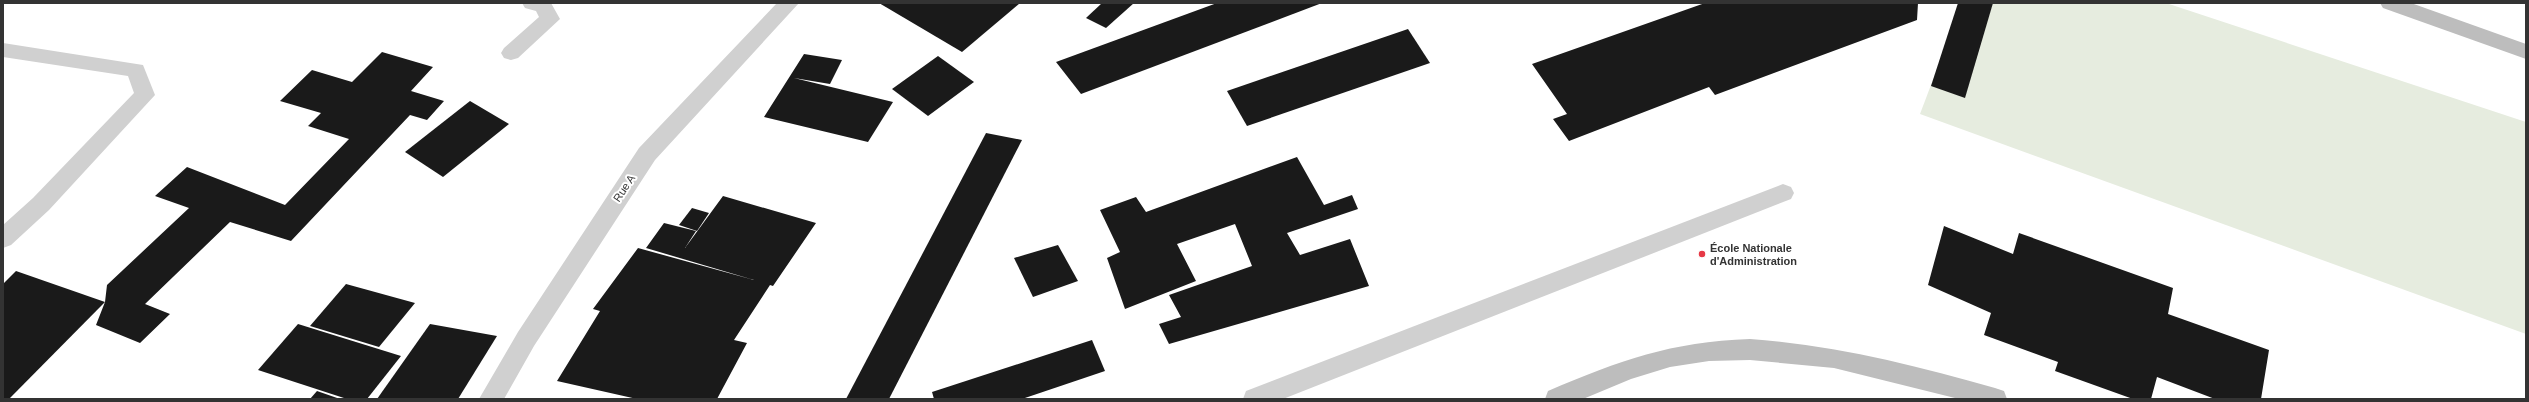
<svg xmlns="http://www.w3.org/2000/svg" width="2529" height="402" viewBox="0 0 2529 402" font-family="Helvetica,sans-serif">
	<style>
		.green { fill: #e6ecdf }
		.building { fill: #1a1a1a }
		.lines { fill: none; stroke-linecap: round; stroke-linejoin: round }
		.lane { fill: #d0d0d0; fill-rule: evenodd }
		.street { fill: #d0d0d0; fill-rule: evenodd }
		.secondary { fill: #bdbdbd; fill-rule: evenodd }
		.poi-dot { fill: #e63946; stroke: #fff; stroke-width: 1.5 }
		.labels { text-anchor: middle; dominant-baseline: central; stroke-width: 4; stroke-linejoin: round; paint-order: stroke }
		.street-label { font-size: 11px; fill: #333; stroke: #fff }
		.poi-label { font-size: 11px; font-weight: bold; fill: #333; stroke: #fff; text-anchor: start }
	</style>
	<rect width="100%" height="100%" fill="#fff"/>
	<path class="green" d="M1962,3H2166L2526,122V334L1920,114Z"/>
	<g class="building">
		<path d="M879,3H1020L962,52Z"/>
		<path d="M1102,3H1134L1106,28L1086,18Z"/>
		<path d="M1217,3H1322L1081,94L1056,62Z"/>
		<path d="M1705,3H1918L1917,20L1715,95L1709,87L1569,141L1553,119L1567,114L1532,64Z"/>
		<path d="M1958,3H1993L1965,98L1931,86Z"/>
		<path d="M1408,29L1430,63L1247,126L1227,91Z"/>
		<path d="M382,52L433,67L411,91L444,101L427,120L410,115L291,241L230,222L145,304L170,314L140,343L96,325L105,302L107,285L189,208L155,196L187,167L285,205L349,139L308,126L321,113L280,101L312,70L352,82Z"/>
		<path d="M804,54L842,60L830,84L794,78L893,102L868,142L764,117Z"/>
		<path d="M938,56L974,82L928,116L892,89Z"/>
		<path d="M470,101L509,124L443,177L405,152Z"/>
		<path d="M986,133L1022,140L889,399H846Z"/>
		<path d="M1297,157L1324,205L1352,195L1358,209L1287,233L1300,255L1350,239L1369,286L1169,344L1159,324L1181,317L1169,295L1252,266L1235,224L1177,244L1196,281L1125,309L1107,258L1120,252L1100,210L1136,197L1146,212Z"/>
		<path d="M723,196L816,223L773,286L770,285L734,340L747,343L717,399H637L557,381L600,311L593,309L638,248L754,280L646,248L664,223L696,231L685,248Z"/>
		<path d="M692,208L709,213L697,231L679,225Z"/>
		<path d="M1944,226L2013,254L2019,233L2173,288L2168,314L2269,350L2261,399H2215L2157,377L2151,399H2133L2055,371L2058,362L1984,335L1991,313L1928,285Z"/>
		<path d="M1058,245L1078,281L1033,297L1014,258Z"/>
		<path d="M16,271L105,302L9,399H3V284Z"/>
		<path d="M346,284L415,303L379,347L310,326Z"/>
		<path d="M298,324L401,356L367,399H347L258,370Z"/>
		<path d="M430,324L497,336L458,399H377Z"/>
		<path d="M1092,340L1105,371L1022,399H934L932,392Z"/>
		<path d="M317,391L340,399H310Z"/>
	</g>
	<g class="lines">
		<g class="lane">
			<path d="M522,3H551L560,19L518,58L511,60L504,58L501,53L504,48L539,17L536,11L525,8Z"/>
			<path d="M3,43L143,65L155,95L49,210L11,245L3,248V225L33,198L134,93L128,76L3,57Z"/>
		</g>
		<g class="street">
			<path d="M777,3H799L655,160L534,346L504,399H479L518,332L639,148Z"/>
			<path d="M1783,184L1791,187L1794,193L1791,199L1283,399H1243L1246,391Z"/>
		</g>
		<g class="secondary">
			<path d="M2380,3H2411L2526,44V59L2383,8Z"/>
			<path d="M1750,339C1834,345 1914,365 1995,388L2004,391L2007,399H1959L1834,368L1750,360L1709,361L1670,367L1631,379L1583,399H1545L1548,391C1621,360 1670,342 1750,339Z"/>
		</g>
	</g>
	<circle class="poi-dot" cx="1702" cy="254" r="4"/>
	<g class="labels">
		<g class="street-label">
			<text transform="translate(624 188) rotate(-56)">Rue A</text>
		</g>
		<g class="poi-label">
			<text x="1710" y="248">École Nationale<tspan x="1710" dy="13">d'Administration</tspan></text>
		</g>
	</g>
	<rect width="2529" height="402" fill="none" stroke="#333333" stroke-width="8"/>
</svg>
